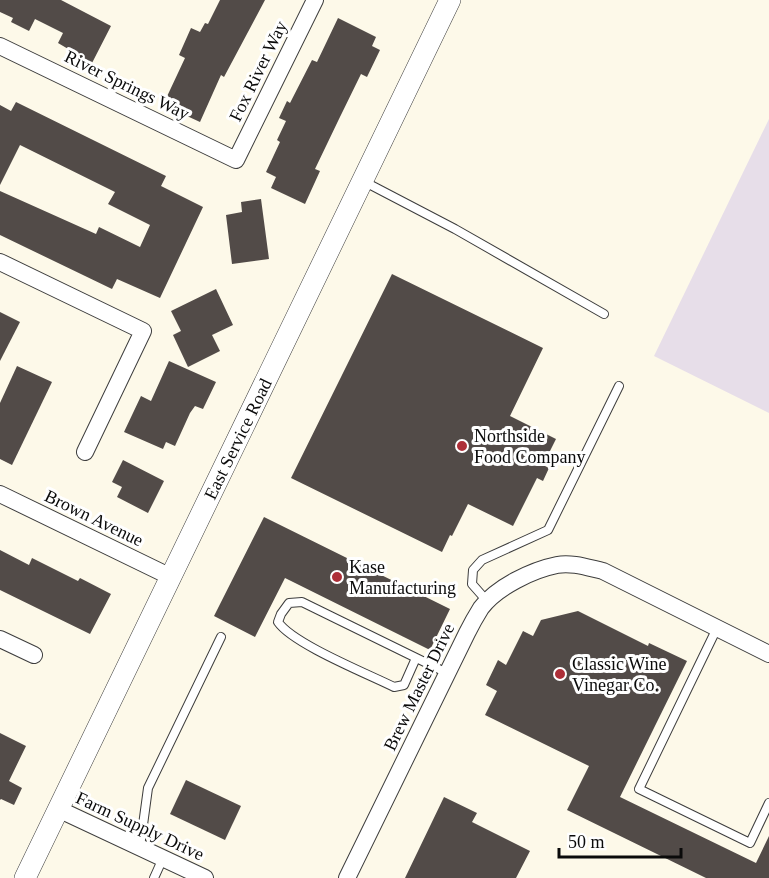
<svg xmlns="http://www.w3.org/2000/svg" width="769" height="878" viewBox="0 0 769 878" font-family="Georgia,serif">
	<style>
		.industrial { fill: #e7dee9 }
		.building { fill: #524b48 }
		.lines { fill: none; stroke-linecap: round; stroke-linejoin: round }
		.service-casing { stroke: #3d3d3d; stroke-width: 10 }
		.minor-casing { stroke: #3d3d3d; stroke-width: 18 }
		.tertiary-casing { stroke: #3d3d3d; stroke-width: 22 }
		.service { stroke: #fff; stroke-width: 8 }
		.minor { stroke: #fff; stroke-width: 16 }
		.tertiary { stroke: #fff; stroke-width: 21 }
		.poi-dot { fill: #ad2f38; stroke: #fff; stroke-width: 2 }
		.labels { text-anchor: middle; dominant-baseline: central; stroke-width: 6; stroke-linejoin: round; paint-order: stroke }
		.street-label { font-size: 18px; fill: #0a0a0a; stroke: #fff }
		.poi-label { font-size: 18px; fill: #0a0a0a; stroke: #fff; text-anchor: start }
	</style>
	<rect width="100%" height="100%" fill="#fdf9e9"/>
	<path class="industrial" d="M769,119V413L654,356Z"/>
	<g class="building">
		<path d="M0,0H61L111,26L92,63L58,43L63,33L35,19L29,31L11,22L13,18L0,12Z"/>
		<path d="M220,0H265L224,77L221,75L200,122L163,105L185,58L179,55L191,28L200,32L205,23L208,24Z"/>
		<path d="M338,18L376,37L372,46L380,50L367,77L361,74L339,119L315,169L320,171L305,204L271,188L276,177L266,172L280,142L277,140L286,121L279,118L287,101L290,103L312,60L317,62Z"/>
		<path d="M16,102L166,176L161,186L203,207L160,298L117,279L112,289L0,235V191L96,234L99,227L140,247L150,225L108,204L115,192L20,145L0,185V105L11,111Z"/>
		<path d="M261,199L269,259L232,264L226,215L242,212L241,202Z"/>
		<path d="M392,274L543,348L510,416L556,439L543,465L549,468L543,481L537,478L513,526L468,504L452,536L450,535L442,552L291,478Z"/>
		<path d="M216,289L233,325L212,335L220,351L188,367L173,335L181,331L171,311Z"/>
		<path d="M0,312L20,322L0,361Z"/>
		<path d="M169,361L216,382L203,409L195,406L190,413L175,446L166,442L163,449L124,432L141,396L151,401Z"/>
		<path d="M17,366L52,382L12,465L0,459V403Z"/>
		<path d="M123,460L164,481L148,513L117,497L122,487L112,482Z"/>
		<path d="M264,517L450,609L430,650L285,578L255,637L214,616Z"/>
		<path d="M0,550L29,565L32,558L78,581L80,578L111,594L90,634L0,590Z"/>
		<path d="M578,611L648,646L649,643L687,661L620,797L756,863L769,836V878H706L567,810L589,766L485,715L497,691L486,685L498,660L506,665L523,631L533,636L541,620Z"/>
		<path d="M0,733L26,746L9,781L22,788L14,805L1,799L0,800Z"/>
		<path d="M186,780L241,806L225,840L170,814Z"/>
		<path d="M444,797L477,813L472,822L530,851L516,878H405Z"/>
	</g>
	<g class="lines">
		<g class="service-casing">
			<g id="service">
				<path d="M363,181L455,229L604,314"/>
				<path d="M487,601L472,584L473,570L482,560L548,530L619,386"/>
				<path d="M717,628L639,789L750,843L769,803"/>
				<path d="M416,658L404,685L394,687C368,674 293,644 278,622L281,614L289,603L302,602L447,673"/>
				<path d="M140,847L148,788L221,637"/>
				<path d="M154,878L163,858"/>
			</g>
		</g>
		<g class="minor-casing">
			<g id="minor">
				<path d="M0,46L236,160L315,0"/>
				<path d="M0,262L143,331L85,452"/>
				<path d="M0,494L171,577"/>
				<path d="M0,639L34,655"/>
				<path d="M58,809L205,878"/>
				<path d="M347,878L467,633C471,625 476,616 481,608C497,587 532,570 557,565C572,562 589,568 603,571L769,654"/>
			</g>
		</g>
		<g class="tertiary-casing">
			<path id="tertiary" d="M25,878L450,0"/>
		</g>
		<use href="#service" class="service"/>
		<use href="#minor" class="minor"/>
		<use href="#tertiary" class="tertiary"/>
	</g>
	<g class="poi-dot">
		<circle cx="462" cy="446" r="6"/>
		<circle cx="337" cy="577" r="6"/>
		<circle cx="560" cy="674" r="6"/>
	</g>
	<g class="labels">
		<g class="street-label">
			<text transform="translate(258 71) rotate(-64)">Fox River Way</text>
			<text transform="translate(127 85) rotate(26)">River Springs Way</text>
			<text transform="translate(238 439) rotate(-64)">East Service Road</text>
			<text transform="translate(94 518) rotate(26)">Brown Avenue</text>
			<text transform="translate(419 687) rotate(-64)">Brew Master Drive</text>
			<text transform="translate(140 826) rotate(25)">Farm Supply Drive</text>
		</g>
		<g class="poi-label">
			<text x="474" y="436">Northside<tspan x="474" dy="21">Food Company</tspan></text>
			<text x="349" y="567">Kase<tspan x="349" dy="21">Manufacturing</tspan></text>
			<text x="572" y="664">Classic Wine<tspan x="572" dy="21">Vinegar Co.</tspan></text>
		</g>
	</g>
	<path d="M559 848v9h122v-9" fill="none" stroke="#0a0a0a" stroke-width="3"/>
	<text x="568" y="848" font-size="18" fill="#0a0a0a" stroke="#ffffff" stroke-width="4.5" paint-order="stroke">50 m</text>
</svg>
